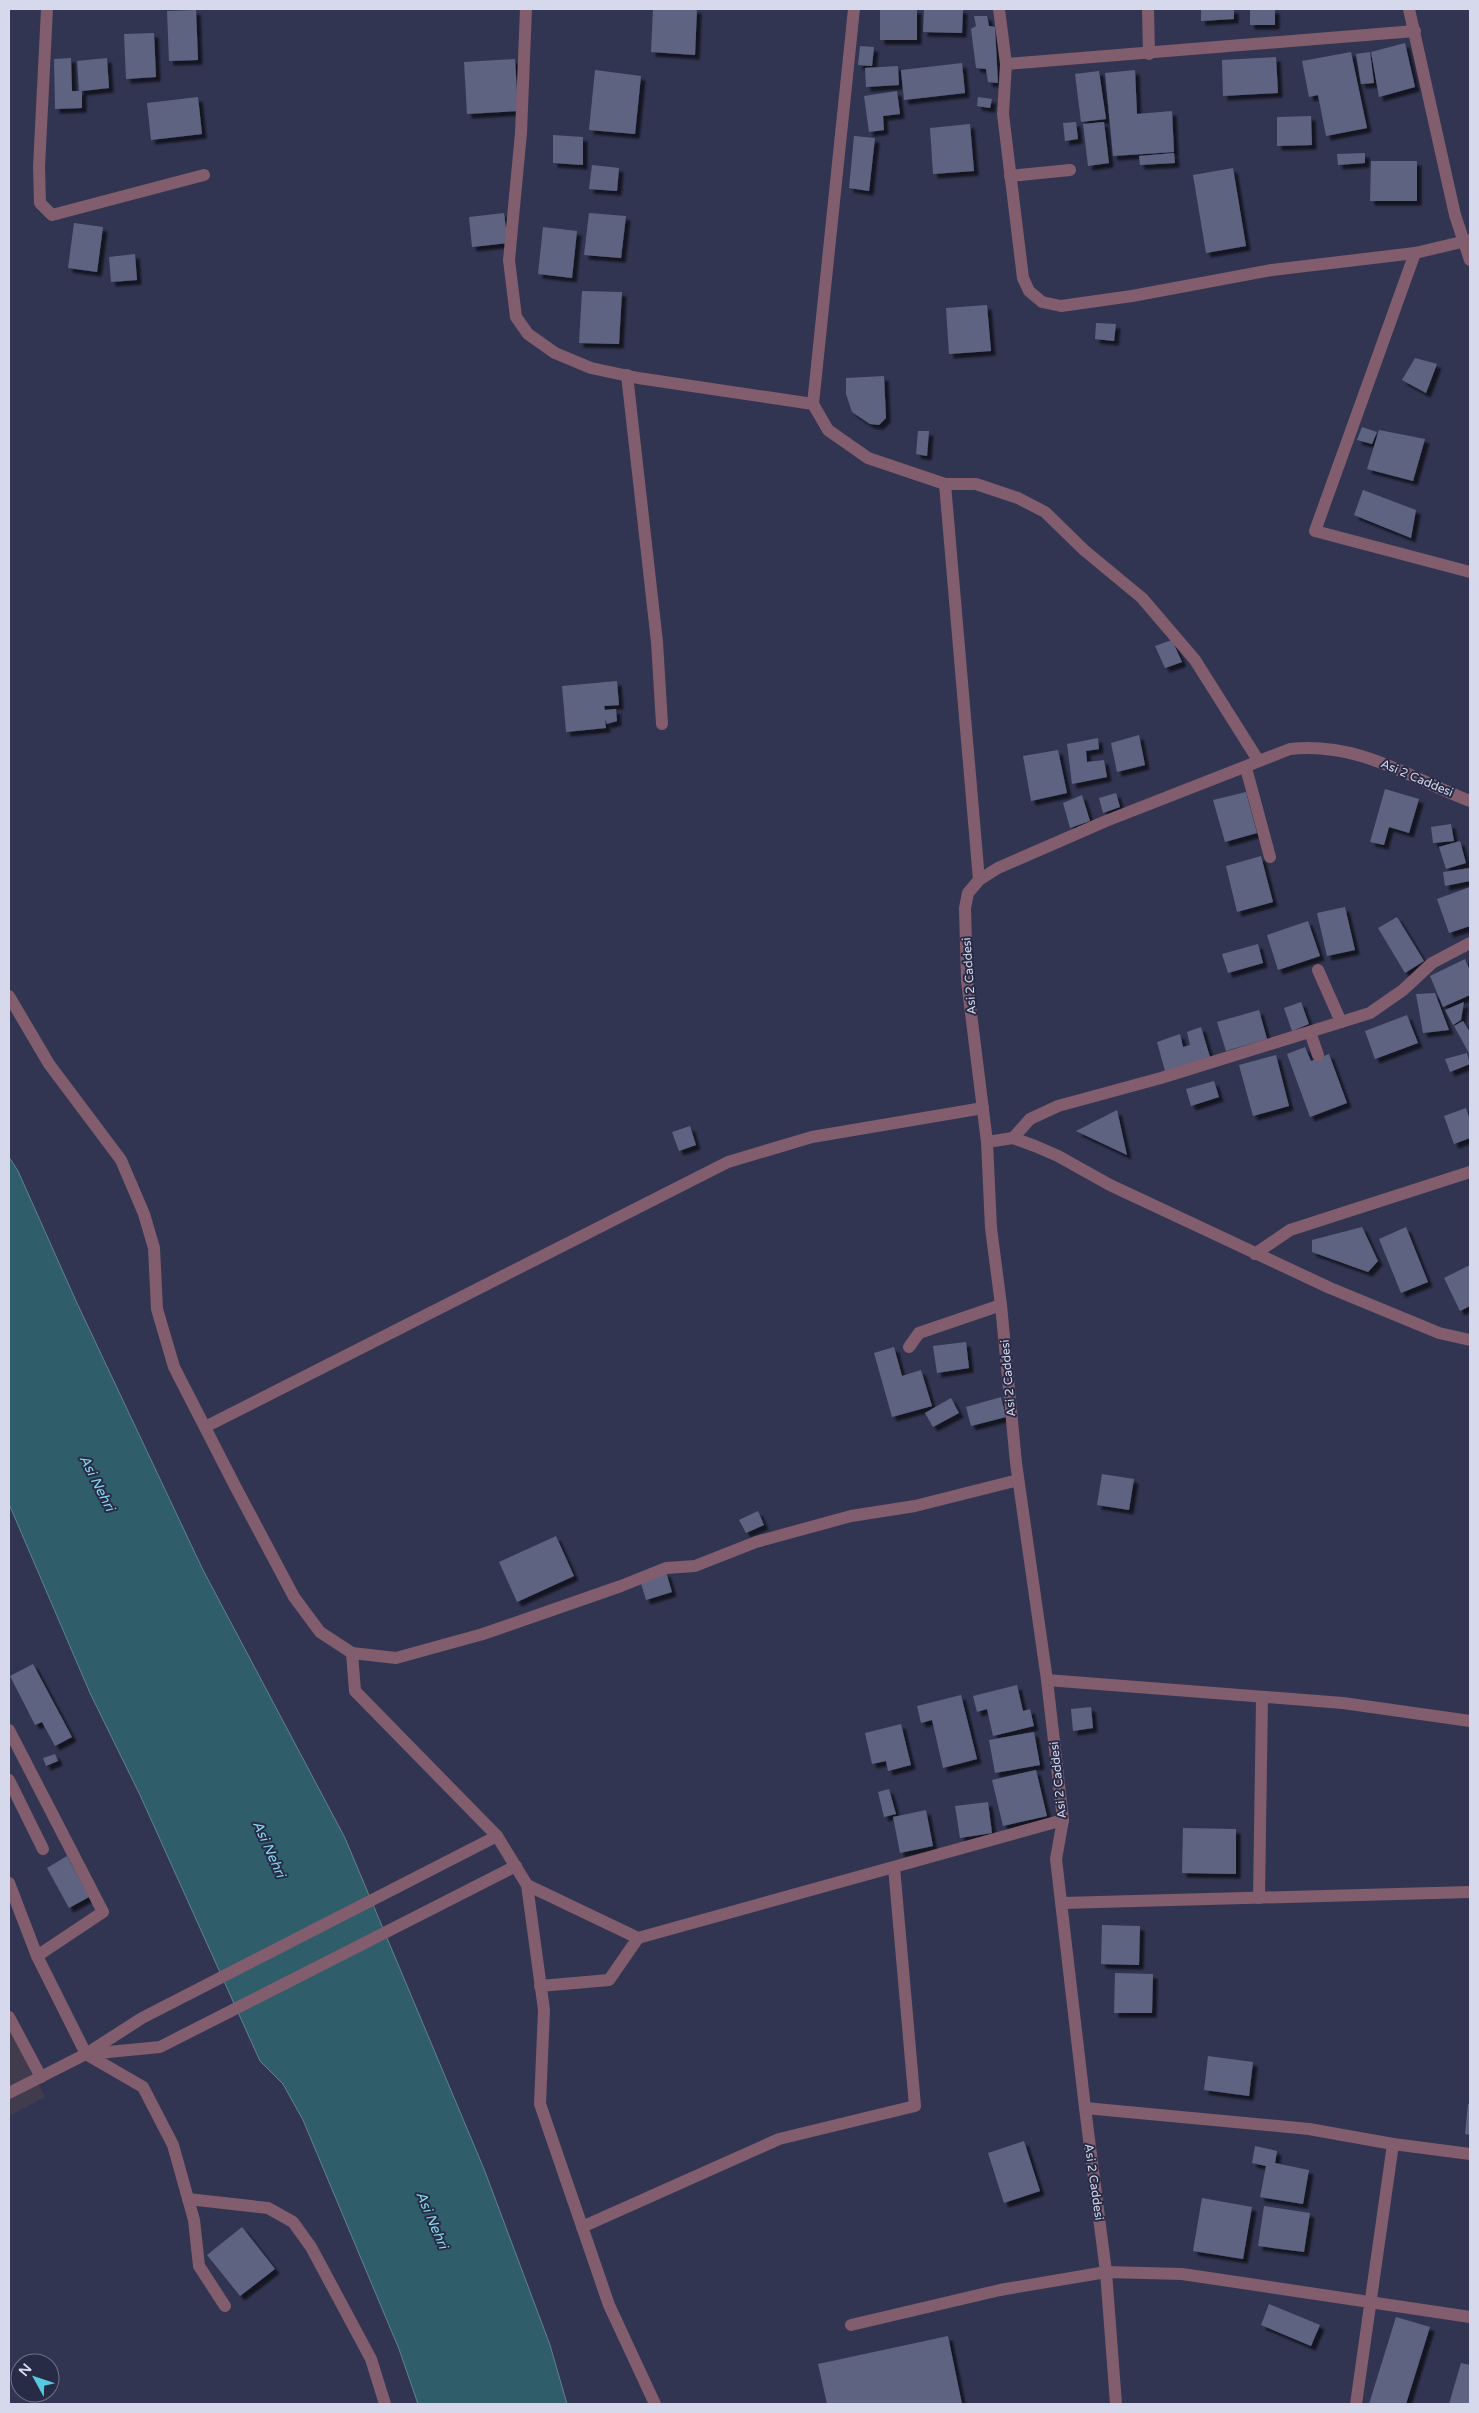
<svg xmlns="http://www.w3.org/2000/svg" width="1479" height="2413" viewBox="0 0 1479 2413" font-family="'Varela Round',sans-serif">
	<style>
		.industrial { fill: #403c4d }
		.water { fill: #2f5d69; stroke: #618290 }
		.building { fill: #5e6382; filter: url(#shadow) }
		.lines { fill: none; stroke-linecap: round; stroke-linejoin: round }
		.minor { stroke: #815d6d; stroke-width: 12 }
		.labels { text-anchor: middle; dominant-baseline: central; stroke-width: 4; stroke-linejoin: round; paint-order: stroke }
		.street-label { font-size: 12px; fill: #d6d9eb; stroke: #272b46 }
		.water-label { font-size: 14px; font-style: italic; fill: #86d6ed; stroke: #272b46 }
	</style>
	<defs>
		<filter id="shadow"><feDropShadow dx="4.5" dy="4.5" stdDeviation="1" flood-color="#0009"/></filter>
	</defs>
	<rect width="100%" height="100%" fill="#313551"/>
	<path class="industrial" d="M9,2026L45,2097L9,2116Z"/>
	<path class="water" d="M9,1157L18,1171L76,1301L203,1570L345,1838L484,2169L550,2345L567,2404H418L399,2349L303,2120L283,2084L260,2061L140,1795L90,1693L9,1504Z"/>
	<g class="building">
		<path d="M653,9H697L695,55L651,52Z"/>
		<rect x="880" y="9" width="37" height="31"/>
		<path d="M924,9H963L962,33L923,32Z"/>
		<path d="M1201,9H1234V19L1201,21Z"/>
		<rect x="1250" y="9" width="25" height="16"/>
		<path d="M196,10L198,60L169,61L167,11Z"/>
		<path d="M974,16H987L989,26L995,27L998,83L988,82L986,69L976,68L971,29L976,26Z"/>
		<path d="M154,33L156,77L126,79L124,34Z"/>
		<path d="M1405,43L1415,87L1379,97L1371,52Z"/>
		<path d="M860,46L874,47L872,66L858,65Z"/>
		<path d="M1351,52L1367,128L1326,136L1318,95L1309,97L1302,61Z"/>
		<path d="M1370,52L1374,83L1361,84L1356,54Z"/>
		<path d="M1276,57L1278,93L1223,96L1222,60Z"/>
		<path d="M71,58L72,91H79L77,61L107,58L109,88L82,91V108L55,109L54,59Z"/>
		<path d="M515,59L518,111L467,114L464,62Z"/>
		<path d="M962,63L965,93L904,100L901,70Z"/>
		<path d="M898,66L899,85L866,87L865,68Z"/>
		<path d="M595,70L641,76L635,134L589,130Z"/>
		<path d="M1135,70L1137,114L1172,111L1174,152L1113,156L1105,73Z"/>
		<path d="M1099,71L1106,119L1081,122L1075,74Z"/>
		<path d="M897,91L900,114L883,116L884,130L869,132L864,96Z"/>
		<path d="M198,97L202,134L151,140L147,103Z"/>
		<path d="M978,97L992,99L990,108L977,106Z"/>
		<path d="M1311,116L1312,145L1277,146V117Z"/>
		<path d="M1076,122L1078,139L1065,141L1063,123Z"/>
		<path d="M1104,122L1109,163L1088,166L1083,124Z"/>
		<path d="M970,124L974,171L933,174L930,128Z"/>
		<path d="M553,135L583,137V165L553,163Z"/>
		<path d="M854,136L875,138L869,191L849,188Z"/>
		<path d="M1174,153L1175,163L1140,165L1139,156Z"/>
		<path d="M1365,153V163L1338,165L1337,154Z"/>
		<path d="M1371,161H1417V201H1370Z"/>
		<path d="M592,165L619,168L617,191L589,189Z"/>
		<path d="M1233,168L1246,246L1206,253L1193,175Z"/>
		<path d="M504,213L508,243L472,247L469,217Z"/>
		<path d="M589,213L626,216L621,258L584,255Z"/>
		<path d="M74,223L103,227L97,272L68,268Z"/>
		<path d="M543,227L577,231L572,278L538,274Z"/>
		<path d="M135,254L137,280L111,282L109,257Z"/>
		<path d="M582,291L622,292L619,344L579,343Z"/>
		<path d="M987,305L991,351L949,354L946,308Z"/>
		<path d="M1096,323L1116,324L1114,341L1095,339Z"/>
		<path d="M1415,358L1437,364L1426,393L1402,380Z"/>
		<path d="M884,376L886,418L879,425L870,424L852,412L846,394V378Z"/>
		<path d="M1362,427L1377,432L1372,444L1357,440Z"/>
		<path d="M1379,430L1425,439L1413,481L1367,469Z"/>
		<path d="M918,431H929L927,456L916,454Z"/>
		<path d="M1363,490L1416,510L1411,538L1354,515Z"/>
		<path d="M1172,640L1182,662L1165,668L1155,646Z"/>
		<path d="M617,681L619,705L604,706L605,710L616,709L617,721L607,724L605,719L606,728L566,732L562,686Z"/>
		<path d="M1139,735L1145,765L1117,772L1111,743Z"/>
		<path d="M1098,738L1099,749L1086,751L1087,762L1104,760L1107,777L1072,784L1067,744Z"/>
		<path d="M1058,750L1067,793L1031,801L1023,756Z"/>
		<path d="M1385,789L1419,799L1409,833L1389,827L1384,845L1370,842Z"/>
		<path d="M1246,792L1257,833L1225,842L1213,800Z"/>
		<path d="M1116,793L1120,807L1103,813L1099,798Z"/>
		<path d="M1082,795L1090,821L1070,828L1063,803Z"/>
		<path d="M1451,824L1454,841L1433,843L1431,827Z"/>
		<path d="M1460,841L1466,863L1446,869L1439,847Z"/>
		<path d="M1261,856L1273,902L1237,912L1226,866Z"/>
		<path d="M1470,868V881L1445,886L1443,872Z"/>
		<path d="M1470,887V926L1449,933L1437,899Z"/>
		<path d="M1345,907L1355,950L1327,956L1317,913Z"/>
		<path d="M1397,917L1424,961L1405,973L1378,928Z"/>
		<path d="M1308,921L1320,956L1278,970L1267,935Z"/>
		<path d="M1258,944L1263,963L1228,973L1222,954Z"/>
		<path d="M1465,959L1470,971V995L1443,1007L1430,976Z"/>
		<path d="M1435,993L1449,1030L1423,1033L1416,994Z"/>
		<path d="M1301,1002L1309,1024L1292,1031L1284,1008Z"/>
		<path d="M1464,1002L1461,1020L1453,1025L1445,1010Z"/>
		<path d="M1259,1010L1267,1039L1226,1051L1217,1022Z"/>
		<path d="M1407,1015L1418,1043L1375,1059L1365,1031Z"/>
		<path d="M1463,1021L1470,1032V1055L1454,1026Z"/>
		<path d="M1201,1027L1210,1057L1165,1071L1157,1042L1180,1034L1183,1047L1190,1045L1187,1032Z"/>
		<path d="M1305,1047L1311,1061L1329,1054L1347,1103L1310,1117L1287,1054Z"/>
		<path d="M1467,1053L1470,1064L1450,1072L1445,1059Z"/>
		<path d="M1276,1055L1289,1106L1253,1116L1239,1065Z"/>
		<path d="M1214,1081L1219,1097L1191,1106L1186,1089Z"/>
		<path d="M1466,1108L1470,1120V1138L1454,1144L1444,1116Z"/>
		<path d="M1117,1110L1127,1155L1076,1131Z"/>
		<path d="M690,1126L696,1145L679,1151L672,1132Z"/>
		<path d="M1362,1227L1378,1261L1368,1272L1312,1252V1240Z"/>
		<path d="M1406,1227L1428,1282L1401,1293L1379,1239Z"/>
		<path d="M1470,1265V1306L1460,1311L1444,1278Z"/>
		<path d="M966,1342L969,1368L937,1373L933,1346Z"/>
		<path d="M894,1347L902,1376L921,1370L932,1406L892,1417L874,1353Z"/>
		<path d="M1001,1397L1006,1417L971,1426L966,1407Z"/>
		<path d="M951,1398L959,1413L933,1427L925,1413Z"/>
		<path d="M1102,1474L1134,1479L1129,1510L1097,1505Z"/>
		<path d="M758,1511L764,1525L746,1533L739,1520Z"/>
		<path d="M556,1536L574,1576L517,1602L499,1562Z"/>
		<path d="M666,1572L672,1592L646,1600L640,1580Z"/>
		<path d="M33,1664L72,1737L55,1746L42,1722L35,1725L10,1676Z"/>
		<path d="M1017,1685L1023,1711L1030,1709L1034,1726L993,1736L987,1709L977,1712L973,1696Z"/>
		<path d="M961,1695L977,1759L943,1768L932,1720L921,1723L917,1706Z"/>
		<path d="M1091,1707L1093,1728L1073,1731L1071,1709Z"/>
		<path d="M901,1724L911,1765L888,1771L886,1761L872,1764L865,1733Z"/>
		<path d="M1034,1732L1040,1765L995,1773L989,1740Z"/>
		<path d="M55,1754L58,1761L46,1766L43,1758Z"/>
		<path d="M1036,1770L1047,1816L1003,1826L992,1780Z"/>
		<path d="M889,1789L896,1814L884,1817L878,1792Z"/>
		<path d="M988,1802L992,1833L960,1838L955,1806Z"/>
		<path d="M926,1810L933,1846L900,1853L893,1817Z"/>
		<path d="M1183,1828L1236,1829V1874L1182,1873Z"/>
		<path d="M67,1856L89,1897L69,1908L47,1868Z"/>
		<path d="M1102,1925L1140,1926L1139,1965L1101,1964Z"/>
		<path d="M1115,1973L1153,1974L1152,2013H1114Z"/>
		<path d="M1208,2056L1253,2062L1249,2096L1204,2090Z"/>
		<path d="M1468,2104H1470V2135L1465,2134Z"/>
		<path d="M1024,2141L1040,2191L1004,2203L988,2153Z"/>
		<path d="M1255,2146L1277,2151L1275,2163L1309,2170L1303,2204L1260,2197L1266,2166L1252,2163Z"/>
		<path d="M1202,2198L1252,2207L1243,2259L1193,2251Z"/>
		<path d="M1264,2206L1310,2213L1304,2252L1258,2246Z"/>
		<path d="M242,2227L275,2269L240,2296L207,2255Z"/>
		<path d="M1269,2304L1320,2325L1311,2346L1261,2325Z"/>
		<path d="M1396,2317L1430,2327L1406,2404H1369Z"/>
		<path d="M948,2336L962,2404H827L818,2364Z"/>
		<path d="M1461,2363L1470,2365V2404H1449Z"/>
	</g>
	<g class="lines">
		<g class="minor">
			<path d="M47,9L39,167L40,203L52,215L204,175"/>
			<path d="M526,9L521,133L509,260L516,317L528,334L555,353L591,368L638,378L813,404"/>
			<path d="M854,9L813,404L828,430L868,458L945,484H976L1018,498L1045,512L1084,550L1142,598L1195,660L1258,760"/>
			<path d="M999,9L1006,64L1003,114L1023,278L1029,291L1042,302L1061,306L1132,296L1272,270L1415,253L1470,240"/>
			<path d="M1148,9L1149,54"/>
			<path d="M1409,9L1455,215L1470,260"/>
			<path d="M1006,64L1415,31"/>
			<path d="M1010,176L1070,170"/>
			<path d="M1415,253L1315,531L1470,572"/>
			<path d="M627,375L657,642L662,724"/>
			<path d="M945,484L979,880"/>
			<path d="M1246,768L1270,857"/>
			<path d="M1318,970L1341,1022"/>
			<path d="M9,996L49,1064L121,1160L144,1214L154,1248L157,1309L174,1367L234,1484L294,1597L320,1632L352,1653L396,1658L483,1634L621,1586L666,1568L695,1566L756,1542L851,1516L915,1506L1018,1480"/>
			<path d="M1310,1032L1318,1055"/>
			<path d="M1013,1138L1030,1119L1058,1106L1161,1078L1370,1013L1403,990L1432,963L1470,943"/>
			<path d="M987,1142L1013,1138L1035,1146L1058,1156L1110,1185L1330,1288L1439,1333L1470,1340"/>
			<path d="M1255,1254L1290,1230L1470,1172"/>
			<path d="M909,1347L919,1333L1001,1305"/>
			<path d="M205,1427L728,1162L812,1137L983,1108"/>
			<path d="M352,1653L355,1691L497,1836L527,1885L544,2010L540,2104L609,2305L655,2404"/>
			<path d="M1047,1680L1343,1703L1470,1721"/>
			<path d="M9,1730L103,1912L37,1956"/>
			<path d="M9,1780L43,1849"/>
			<path d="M9,1883L37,1956L86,2054L143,2087L173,2145L194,2220L199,2266L225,2306"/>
			<path d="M527,1885L638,1938L1063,1820"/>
			<path d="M1259,1898L1262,1698"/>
			<path d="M1062,1903L1470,1892"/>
			<path d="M540,1986L609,1980L638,1938"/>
			<path d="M9,2017L41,2077"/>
			<path d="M88,2054L160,2047L516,1866"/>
			<path d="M9,2093L86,2054L142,2018L497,1836"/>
			<path d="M1085,2108L1309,2129L1393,2144L1356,2404"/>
			<path d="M1393,2144L1470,2154"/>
			<path d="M188,2199L268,2208L293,2222L311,2247L371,2359L385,2404"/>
			<path d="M582,2227L779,2139L915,2106L894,1867"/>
			<path d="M851,2325L1000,2290L1106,2272L1182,2274L1470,2317"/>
			<path d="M1116,2404L1106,2272L1085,2108L1056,1859L1063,1820L1047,1680L1016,1463L1001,1305L991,1228L987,1142L967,981L965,908L968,893L979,880L998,868L1106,821L1290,749C1360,742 1408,777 1470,801"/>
		</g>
	</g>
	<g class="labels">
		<g class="street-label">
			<text transform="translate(1417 778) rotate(23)">Asi 2 Caddesi</text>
			<text transform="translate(969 976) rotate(-94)">Asi 2 Caddesi</text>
			<text transform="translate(1008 1378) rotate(-95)">Asi 2 Caddesi</text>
			<text transform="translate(1058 1780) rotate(-96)">Asi 2 Caddesi</text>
			<text transform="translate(1094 2182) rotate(82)">Asi 2 Caddesi</text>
		</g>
		<g class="water-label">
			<text transform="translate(97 1483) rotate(63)">Asi Nehri</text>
			<text transform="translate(269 1849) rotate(66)">Asi Nehri</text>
			<text transform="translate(432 2220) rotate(67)">Asi Nehri</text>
		</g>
	</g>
	<rect width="1479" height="2413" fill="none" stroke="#d6d9eb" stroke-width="20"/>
	<g transform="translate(35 2378) rotate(310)"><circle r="24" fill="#272b46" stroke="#6d7188"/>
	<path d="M0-4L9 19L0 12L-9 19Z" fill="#57c9e2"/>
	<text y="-8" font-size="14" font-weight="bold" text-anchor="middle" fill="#d6d9eb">N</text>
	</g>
</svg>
